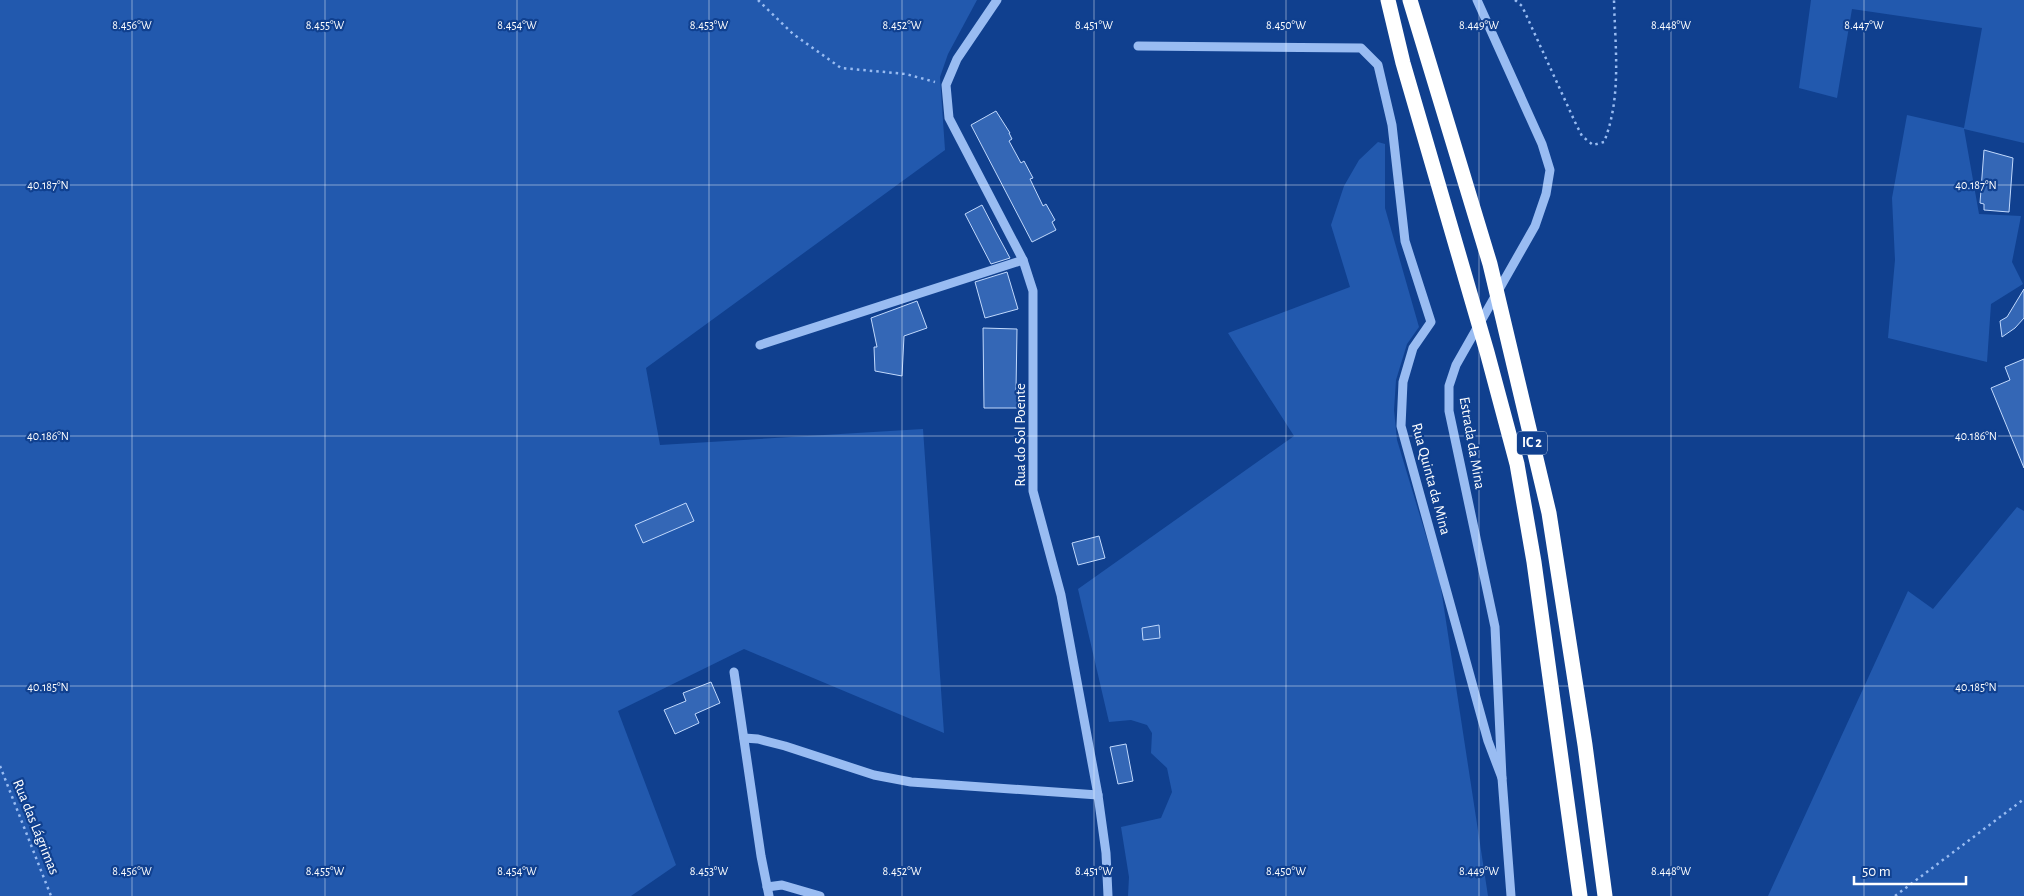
<svg xmlns="http://www.w3.org/2000/svg" width="2024" height="896" viewBox="0 0 2024 896" font-family="'Alegreya Sans',sans-serif">
	<style>
		.green { fill: #2259ae }
		.building { fill: #3467b6; stroke: #c1d9fd }
		.lines { fill: none; stroke-linecap: round; stroke-linejoin: round }
		.path { stroke: #99bcf2; stroke-width: 2.5; stroke-dasharray: 2.5 4; stroke-linecap: butt }
		.minor { stroke: #99bcf2; stroke-width: 9 }
		.highway { stroke: #fff; stroke-width: 15 }
		.ticks { fill: none; stroke: #fff; stroke-width: 1; stroke-opacity: 0.45 }
		.labels { text-anchor: middle; dominant-baseline: central; stroke-width: 4.5; stroke-linejoin: round; paint-order: stroke }
		.shield { fill: #10408f; stroke: #b7c6dd; stroke-width: 1 }
		.shield-label { font-size: 14px; font-weight: bold; fill: #fff }
		.street-label { font-size: 15px; fill: #fff; stroke: #10408f }
		.ticks-label { font-size: 12px; text-anchor: middle; fill: #fff; stroke: #10408f; stroke-width: 4.5; stroke-linejoin: round; paint-order: stroke }
	</style>
	<rect width="100%" height="100%" fill="#10408f"/>
	<g class="green">
		<path d="M0,0H977L948,54L940,77L945,150L646,368L660,445L923,429L944,733L744,649L618,711L676,865L631,896H0Z"/>
		<path d="M1811,0H2024V143L1964,129L1979,214L2021,216L2012,262L2023,284L1991,304L1987,362L1888,338L1895,260L1892,198L1907,115L1964,128L1982,28L1852,9L1837,98L1799,88Z"/>
		<path d="M1378,142L1385,144V208L1419,327L1407,344L1396,380L1394,410L1397,440L1440,582L1488,896H1128L1129,877L1121,827L1161,818L1172,792L1167,768L1151,753L1152,733L1147,725L1131,720L1109,722L1078,589L1294,436L1228,333L1350,287L1331,225L1344,186L1359,160Z"/>
		<path d="M2017,507L2024,511V896H1768L1908,591L1933,609Z"/>
	</g>
	<g class="building">
		<path d="M996,111L1010,133H1009L1012,139L1009,141L1021,163L1024,161L1033,178L1030,179L1043,206L1046,204L1055,220L1052,222L1056,230L1032,242L971,125Z"/>
		<path d="M1984,150L2013,158L2009,212L1984,210V204L1980,203Z"/>
		<path d="M982,205L996,232L1010,258L991,264L979,241L965,214Z"/>
		<path d="M1007,272L1018,309L985,318L975,282Z"/>
		<path d="M2024,289V318L2015,328L2002,337L2000,321L2007,317Z"/>
		<path d="M917,301L927,328L904,336L902,376L875,371L874,347H877L871,318Z"/>
		<path d="M983,328L1017,329L1016,390H1017V408H984Z"/>
		<path d="M2024,359V468L1991,388L2010,380L2005,367Z"/>
		<path d="M686,503L694,521L643,543L635,525Z"/>
		<path d="M1099,536L1105,558L1078,565L1072,543Z"/>
		<path d="M1159,625L1160,638L1143,640L1142,628Z"/>
		<path d="M711,682L720,703L695,714L699,723L675,734L664,710L686,701L683,693Z"/>
		<path d="M1126,744L1133,781L1118,784L1110,747Z"/>
	</g>
	<g class="lines">
		<g class="path">
			<path d="M758,0L793,34L841,68L906,74L935,82"/>
			<path d="M1515,0L1522,6L1575,122L1582,136L1593,145L1604,142C1622,97 1615,47 1614,0"/>
			<path d="M0,766L51,896"/>
			<path d="M1895,896L2024,799"/>
		</g>
		<g class="minor">
			<path d="M997,0L957,59L946,85L949,118L1023,260L1033,291V491L1061,595L1098,795L1106,853L1108,896"/>
			<path d="M1477,0L1542,144L1550,170L1546,194L1535,226L1456,365L1449,386V411L1495,627L1502,778L1511,896"/>
			<path d="M1138,46L1361,48L1378,65L1392,125L1405,241L1431,322L1413,348L1403,382L1401,426L1488,741L1502,778"/>
			<path d="M760,345L1023,260"/>
			<path d="M734,672L761,856L769,896"/>
			<path d="M744,738L758,739L785,746L874,775L911,782L1098,795"/>
			<path d="M767,887L782,885L820,896"/>
		</g>
		<g class="highway">
			<path d="M1388,0L1403,63L1487,352L1517,464L1534,562L1580,896"/>
			<path d="M1410,0L1490,264L1549,513L1585,745L1605,896"/>
		</g>
	</g>
	<path class="ticks" d="M132,0V896M325,0V896M517,0V896M709,0V896M902,0V896M1094,0V896M1286,0V896M1479,0V896M1671,0V896M1864,0V896M0,185H2024M0,436H2024M0,686H2024"/>
	<g class="labels">
		<rect class="shield" x="1517" y="431.5" width="30" height="23" rx="4"/>
		<g class="shield-label">
			<text x="1532" y="443">IC 2</text>
		</g>
		<g class="street-label">
			<text transform="translate(1020 435) rotate(-90)">Rua do Sol Poente</text>
			<text transform="translate(1472 443) rotate(80)">Estrada da Mina</text>
			<text transform="translate(1431 479) rotate(75)">Rua Quinta da Mina</text>
			<text transform="translate(36 827) rotate(68)">Rua das Lágrimas</text>
		</g>
	</g>
	<g class="ticks-label">
		<text x="132" y="29">8.456°W</text>
		<text x="325" y="29">8.455°W</text>
		<text x="517" y="29">8.454°W</text>
		<text x="709" y="29">8.453°W</text>
		<text x="902" y="29">8.452°W</text>
		<text x="1094" y="29">8.451°W</text>
		<text x="1286" y="29">8.450°W</text>
		<text x="1479" y="29">8.449°W</text>
		<text x="1671" y="29">8.448°W</text>
		<text x="1864" y="29">8.447°W</text>
		<text x="48" y="189">40.187°N</text>
		<text x="1976" y="189">40.187°N</text>
		<text x="48" y="440">40.186°N</text>
		<text x="1976" y="440">40.186°N</text>
		<text x="48" y="691">40.185°N</text>
		<text x="1976" y="691">40.185°N</text>
		<text x="132" y="875">8.456°W</text>
		<text x="325" y="875">8.455°W</text>
		<text x="517" y="875">8.454°W</text>
		<text x="709" y="875">8.453°W</text>
		<text x="902" y="875">8.452°W</text>
		<text x="1094" y="875">8.451°W</text>
		<text x="1286" y="875">8.450°W</text>
		<text x="1479" y="875">8.449°W</text>
		<text x="1671" y="875">8.448°W</text>
	</g>
	<path d="M1854 876v8h112v-8" fill="none" stroke="#ffffff" stroke-width="2.5"/>
	<text x="1862" y="876" font-size="15" fill="#ffffff" stroke="#10408f" stroke-width="4" paint-order="stroke">50 m</text>
</svg>
